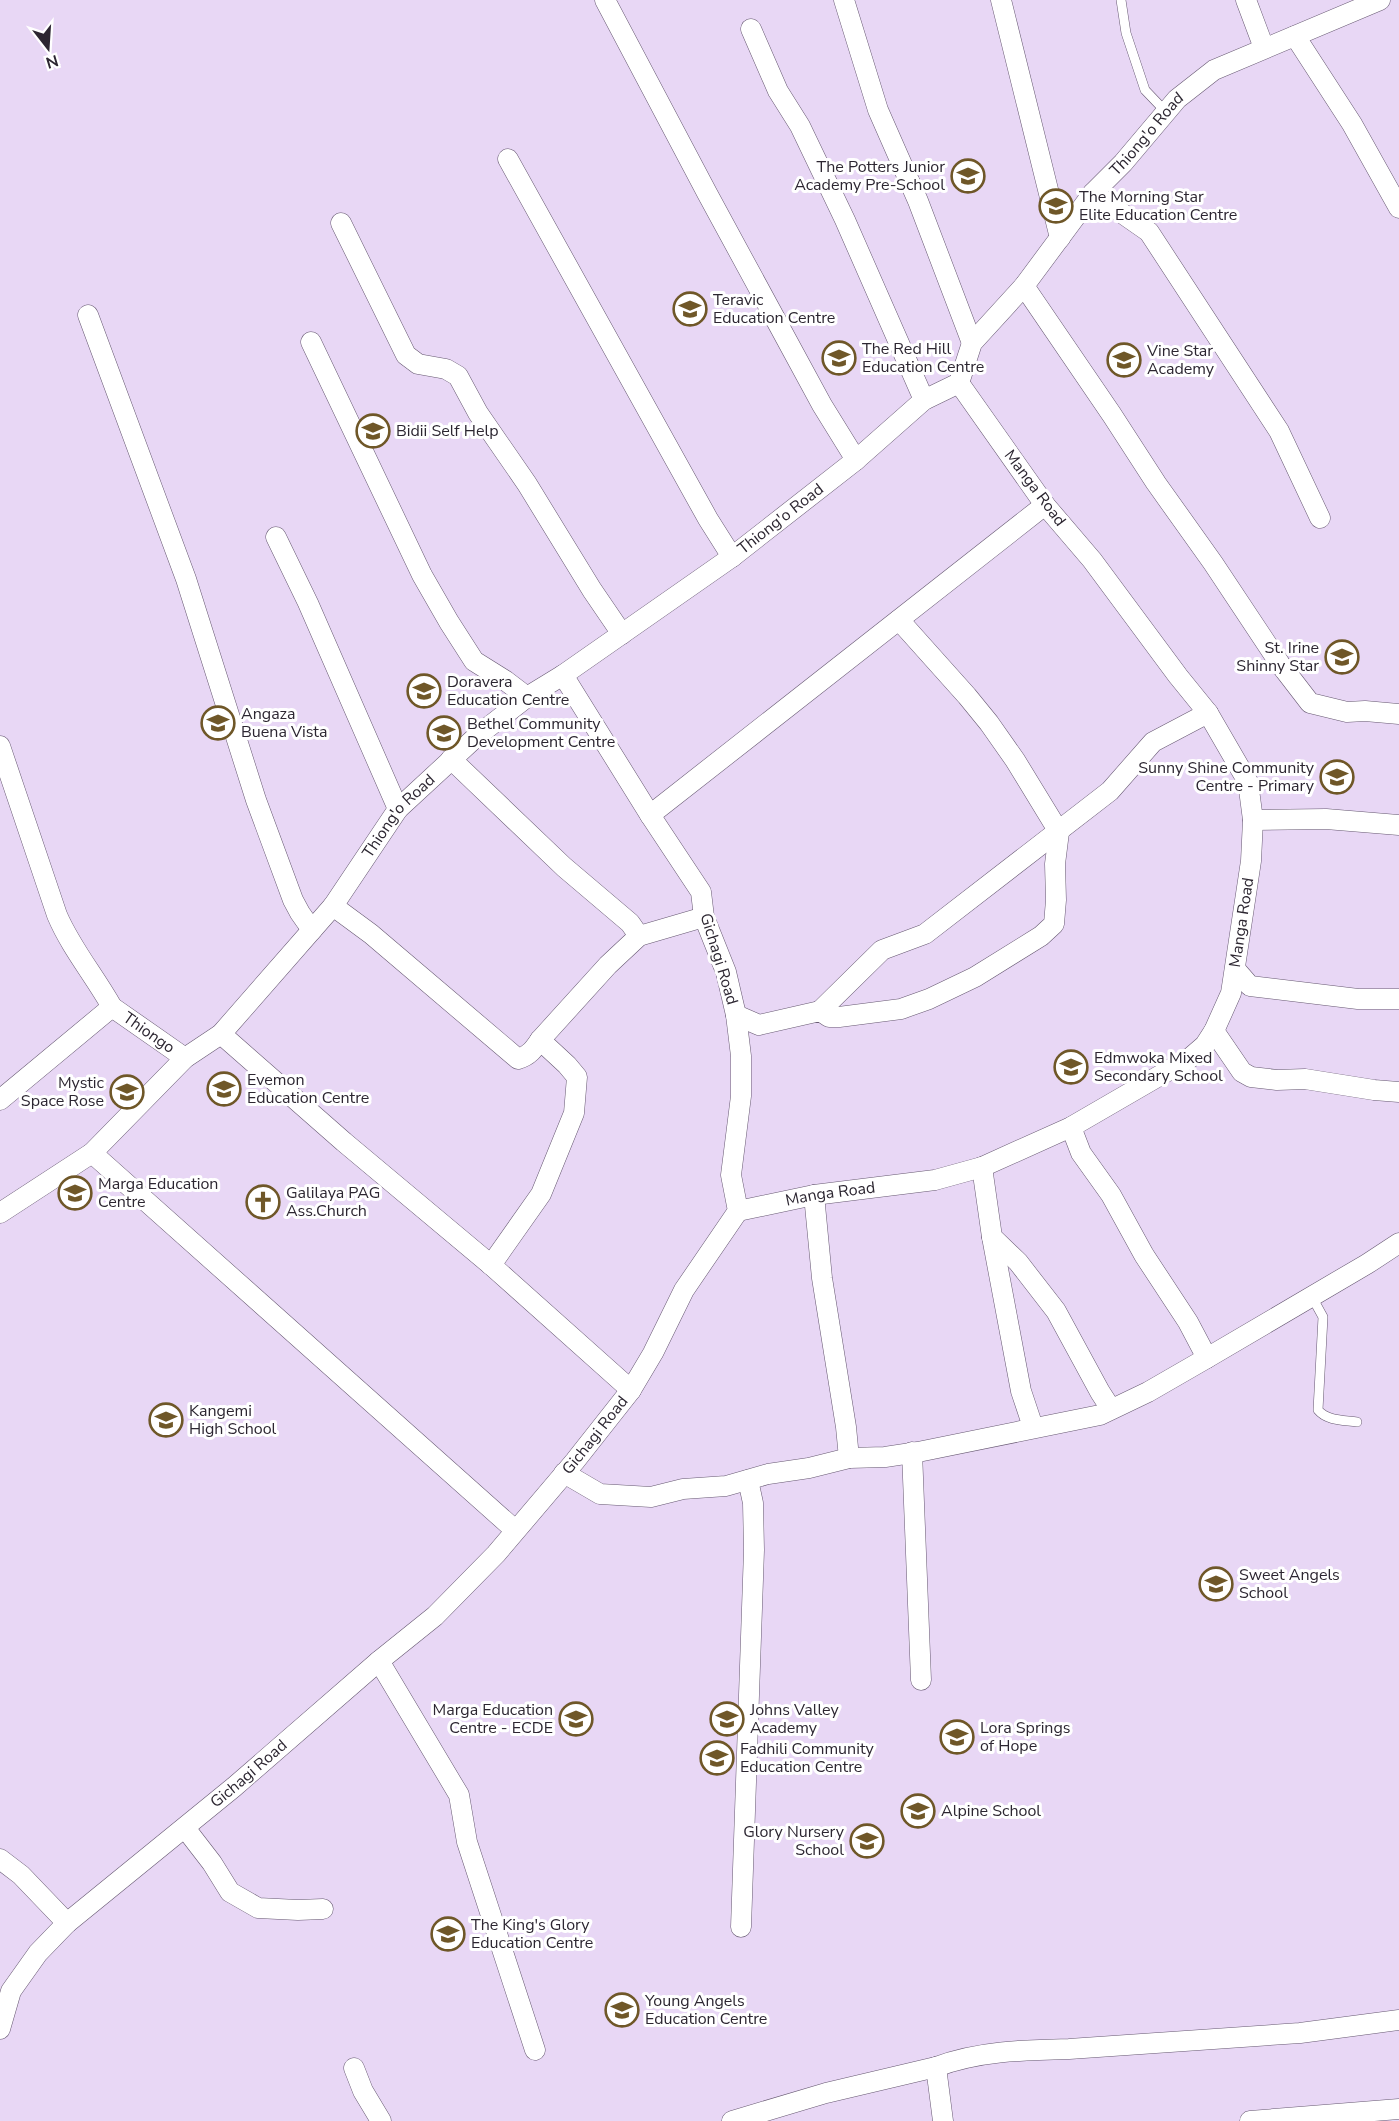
<svg xmlns="http://www.w3.org/2000/svg" width="1399" height="2121" viewBox="0 0 1399 2121" font-family="'Nunito Sans',sans-serif">
	<style>
		.lines { fill: none; stroke-linecap: round; stroke-linejoin: round }
		.service-casing { stroke: #665871; stroke-width: 10 }
		.minor-casing { stroke: #665871; stroke-width: 21 }
		.service { stroke: #fff; stroke-width: 9 }
		.minor { stroke: #fff; stroke-width: 20 }
		.labels { text-anchor: middle; dominant-baseline: central; stroke-width: 6; stroke-linejoin: round; paint-order: stroke }
		.street-label { font-size: 16px; fill: #2c2631; stroke: #fff }
		.poi-label { font-size: 16px; fill: #2c2631; stroke: #fff; text-anchor: start }
	</style>
	<rect width="100%" height="100%" fill="#e8d7f5"/>
	<g class="lines">
		<g class="service-casing">
			<g id="service">
				<path d="M1121,0L1126,33L1145,90L1166,112"/>
				<path d="M1312,1297L1323,1317L1318,1410C1327,1421 1344,1420 1357,1422"/>
			</g>
		</g>
		<g class="minor-casing">
			<g id="minor">
				<path d="M605,0L707,193L822,405L856,460"/>
				<path d="M844,0L878,110L918,201L972,343"/>
				<path d="M1001,0L1060,238"/>
				<path d="M1246,0L1264,48"/>
				<path d="M751,29L778,91L800,126L845,220L924,400"/>
				<path d="M1295,36L1352,124L1399,208"/>
				<path d="M508,159L708,519L732,557"/>
				<path d="M1093,193L1149,232L1279,431L1320,518"/>
				<path d="M341,223L406,355L418,364L446,369L458,376L478,413L527,484L592,590L622,634"/>
				<path d="M1024,286L1112,415L1156,483L1213,563L1280,664L1310,703L1347,712L1365,711L1399,714"/>
				<path d="M88,315L186,579L256,800L293,900L300,913L312,930"/>
				<path d="M311,342L422,575L449,622L474,661L506,681L527,697"/>
				<path d="M276,537L308,603L398,809"/>
				<path d="M0,746L57,915C71,948 94,975 112,1007L0,1100"/>
				<path d="M451,759L564,867L630,923L639,936"/>
				<path d="M650,815L1045,505"/>
				<path d="M1253,820L1326,819L1399,825"/>
				<path d="M333,906L371,934L518,1059C529,1056 534,1049 540,1040L608,965L639,936L704,917"/>
				<path d="M1236,970L1250,986L1358,999H1399"/>
				<path id="s1" d="M112,1007L185,1058"/>
				<path d="M820,1011L882,950L925,934L1110,791L1153,742L1208,713"/>
				<path d="M736,1015L759,1025L820,1011L829,1017H839L901,1009L929,999L975,977L1041,936L1054,924L1056,900L1055,864L1059,832L1015,760L989,723L967,696L899,620"/>
				<path d="M1214,1031L1242,1072L1251,1077L1277,1080L1305,1079L1374,1090L1399,1092"/>
				<path d="M221,1034L344,1142L491,1265L631,1390"/>
				<path d="M1071,1127L1081,1153L1111,1195L1144,1255L1188,1322L1207,1358"/>
				<path d="M92,1153L515,1530"/>
				<path d="M982,1167L992,1237L1018,1262L1056,1311L1100,1392L1111,1409"/>
				<path d="M814,1195L822,1278L846,1427L849,1458"/>
				<path id="s2" d="M738,1211L814,1195L935,1180L982,1167L1071,1127L1190,1058L1205,1045L1214,1031L1231,993L1251,861L1253,820L1248,782L1208,713L1178,676L1092,560L1045,505L959,383"/>
				<path id="s3" d="M0,1213L92,1153L185,1058L221,1034L333,906L398,809L477,736L527,697L563,675L732,557L856,460L924,400L959,383L972,343L1024,286L1093,193L1123,163L1177,99L1214,70L1380,0"/>
				<path d="M992,1237L1021,1391L1033,1427"/>
				<path d="M491,1265L541,1194L574,1113L577,1077L567,1065L540,1040"/>
				<path d="M912,1452L921,1680"/>
				<path d="M564,1473L600,1494L651,1497L683,1489L726,1486L768,1474L809,1468L849,1458L885,1457L918,1452L1100,1415L1148,1392L1207,1358L1367,1264L1399,1243"/>
				<path d="M379,1661L459,1795L467,1842L535,2050"/>
				<path d="M185,1828L212,1863L230,1892L258,1908L298,1910L323,1909"/>
				<path d="M0,1859L21,1875L67,1923"/>
				<path d="M741,1927L754,1550L753,1503L748,1480"/>
				<path id="s4" d="M0,2029L11,1991L38,1953L67,1923L234,1787L379,1661L435,1616L496,1554L575,1461L631,1390L653,1353L684,1290L738,1211L731,1175L741,1096V1056L736,1015L726,972L704,917L701,892L650,815L563,675"/>
				<path d="M936,2067L943,2121"/>
				<path d="M354,2068L363,2091L381,2121"/>
				<path d="M732,2121L826,2093L936,2067C978,2051 1024,2050 1069,2049L1300,2033L1399,2020"/>
				<path d="M1250,2121L1399,2109"/>
			</g>
		</g>
		<use href="#service" class="service"/>
		<use href="#minor" class="minor"/>
	</g>
	<defs>
		<g id="school-ring" transform="scale(1.725)"><circle r="9.5" fill="#fff" stroke="#6f5728" stroke-width="1.5"/><path d="M0-5L7-2L0 1L-7-2ZM-4 1L0 2.5L4 1V4Q0 6-4 4Z" fill="#6f5728"/></g>
		<g id="church-ring" transform="scale(1.725)"><circle r="9.5" fill="#fff" stroke="#6f5728" stroke-width="1.5"/><path d="M-1.2-6h2.4v3.5h3.3v2.4h-3.3V6h-2.4V-.1h-3.3v-2.4h3.3Z" fill="#6f5728"/></g>
	</defs>
	<g fill-rule="evenodd">
		<use href="#school-ring" x="968" y="176"/>
		<use href="#school-ring" x="1056" y="206"/>
		<use href="#school-ring" x="690" y="309"/>
		<use href="#school-ring" x="839" y="358"/>
		<use href="#school-ring" x="1124" y="360"/>
		<use href="#school-ring" x="373" y="431"/>
		<use href="#school-ring" x="1342" y="657"/>
		<use href="#school-ring" x="424" y="691"/>
		<use href="#school-ring" x="218" y="723"/>
		<use href="#school-ring" x="444" y="733"/>
		<use href="#school-ring" x="1337" y="777"/>
		<use href="#school-ring" x="1071" y="1067"/>
		<use href="#school-ring" x="224" y="1089"/>
		<use href="#school-ring" x="127" y="1092"/>
		<use href="#school-ring" x="75" y="1193"/>
		<use href="#church-ring" x="263" y="1202"/>
		<use href="#school-ring" x="166" y="1420"/>
		<use href="#school-ring" x="1216" y="1584"/>
		<use href="#school-ring" x="576" y="1719"/>
		<use href="#school-ring" x="727" y="1719"/>
		<use href="#school-ring" x="957" y="1737"/>
		<use href="#school-ring" x="717" y="1758"/>
		<use href="#school-ring" x="918" y="1811"/>
		<use href="#school-ring" x="867" y="1841"/>
		<use href="#school-ring" x="448" y="1934"/>
		<use href="#school-ring" x="622" y="2010"/>
	</g>
	<g class="labels">
		<g class="street-label">
			<text stroke="none"><textPath href="#s3" startOffset="1594">Thiong'o Road</textPath></text>
			<text transform="translate(1035 488) rotate(53)">Manga Road</text>
			<text stroke="none"><textPath href="#s3" startOffset="1054">Thiong'o Road</textPath></text>
			<text stroke="none"><textPath href="#s3" startOffset="568">Thiong'o Road</textPath></text>
			<text stroke="none"><textPath href="#s2" startOffset="633">Manga Road</textPath></text>
			<text transform="translate(719 959) rotate(73)">Gichagi Road</text>
			<text stroke="none"><textPath href="#s1" startOffset="45">Thiongo</textPath></text>
			<text stroke="none"><textPath href="#s2" startOffset="94">Manga Road</textPath></text>
			<text stroke="none"><textPath href="#s4" startOffset="849">Gichagi Road</textPath></text>
			<text stroke="none"><textPath href="#s4" startOffset="363">Gichagi Road</textPath></text>
		</g>
		<g class="poi-label">
			<text x="945" y="167" text-anchor="end">The Potters Junior<tspan x="945" dy="18">Academy Pre-School</tspan></text>
			<text x="1079" y="197">The Morning Star<tspan x="1079" dy="18">Elite Education Centre</tspan></text>
			<text x="713" y="300">Teravic<tspan x="713" dy="18">Education Centre</tspan></text>
			<text x="862" y="349">The Red Hill<tspan x="862" dy="18">Education Centre</tspan></text>
			<text x="1147" y="351">Vine Star<tspan x="1147" dy="18">Academy</tspan></text>
			<text x="396" y="431">Bidii Self Help</text>
			<text x="1319" y="648" text-anchor="end">St. Irine<tspan x="1319" dy="18">Shinny Star</tspan></text>
			<text x="447" y="682">Doravera<tspan x="447" dy="18">Education Centre</tspan></text>
			<text x="241" y="714">Angaza<tspan x="241" dy="18">Buena Vista</tspan></text>
			<text x="467" y="724">Bethel Community<tspan x="467" dy="18">Development Centre</tspan></text>
			<text x="1314" y="768" text-anchor="end">Sunny Shine Community<tspan x="1314" dy="18">Centre - Primary</tspan></text>
			<text x="1094" y="1058">Edmwoka Mixed<tspan x="1094" dy="18">Secondary School</tspan></text>
			<text x="247" y="1080">Evemon<tspan x="247" dy="18">Education Centre</tspan></text>
			<text x="104" y="1083" text-anchor="end">Mystic<tspan x="104" dy="18">Space Rose</tspan></text>
			<text x="98" y="1184">Marga Education<tspan x="98" dy="18">Centre</tspan></text>
			<text x="286" y="1193">Galilaya PAG<tspan x="286" dy="18">Ass.Church</tspan></text>
			<text x="189" y="1411">Kangemi<tspan x="189" dy="18">High School</tspan></text>
			<text x="1239" y="1575">Sweet Angels<tspan x="1239" dy="18">School</tspan></text>
			<text x="553" y="1710" text-anchor="end">Marga Education<tspan x="553" dy="18">Centre - ECDE</tspan></text>
			<text x="750" y="1710">Johns Valley<tspan x="750" dy="18">Academy</tspan></text>
			<text x="980" y="1728">Lora Springs<tspan x="980" dy="18">of Hope</tspan></text>
			<text x="740" y="1749">Fadhili Community<tspan x="740" dy="18">Education Centre</tspan></text>
			<text x="941" y="1811">Alpine School</text>
			<text x="844" y="1832" text-anchor="end">Glory Nursery<tspan x="844" dy="18">School</tspan></text>
			<text x="471" y="1925">The King's Glory<tspan x="471" dy="18">Education Centre</tspan></text>
			<text x="645" y="2001">Young Angels<tspan x="645" dy="18">Education Centre</tspan></text>
		</g>
	</g>
	<g transform="translate(48 48) rotate(163)" stroke="#ffffff" stroke-width="4.5" paint-order="stroke">
	<path d="M0-4.5L10 22L0 15L-10 22Z" fill="#2c2631"/>
	<text y="-9" font-size="16" font-weight="bold" text-anchor="middle" fill="#2c2631">N</text>
	</g>
</svg>
